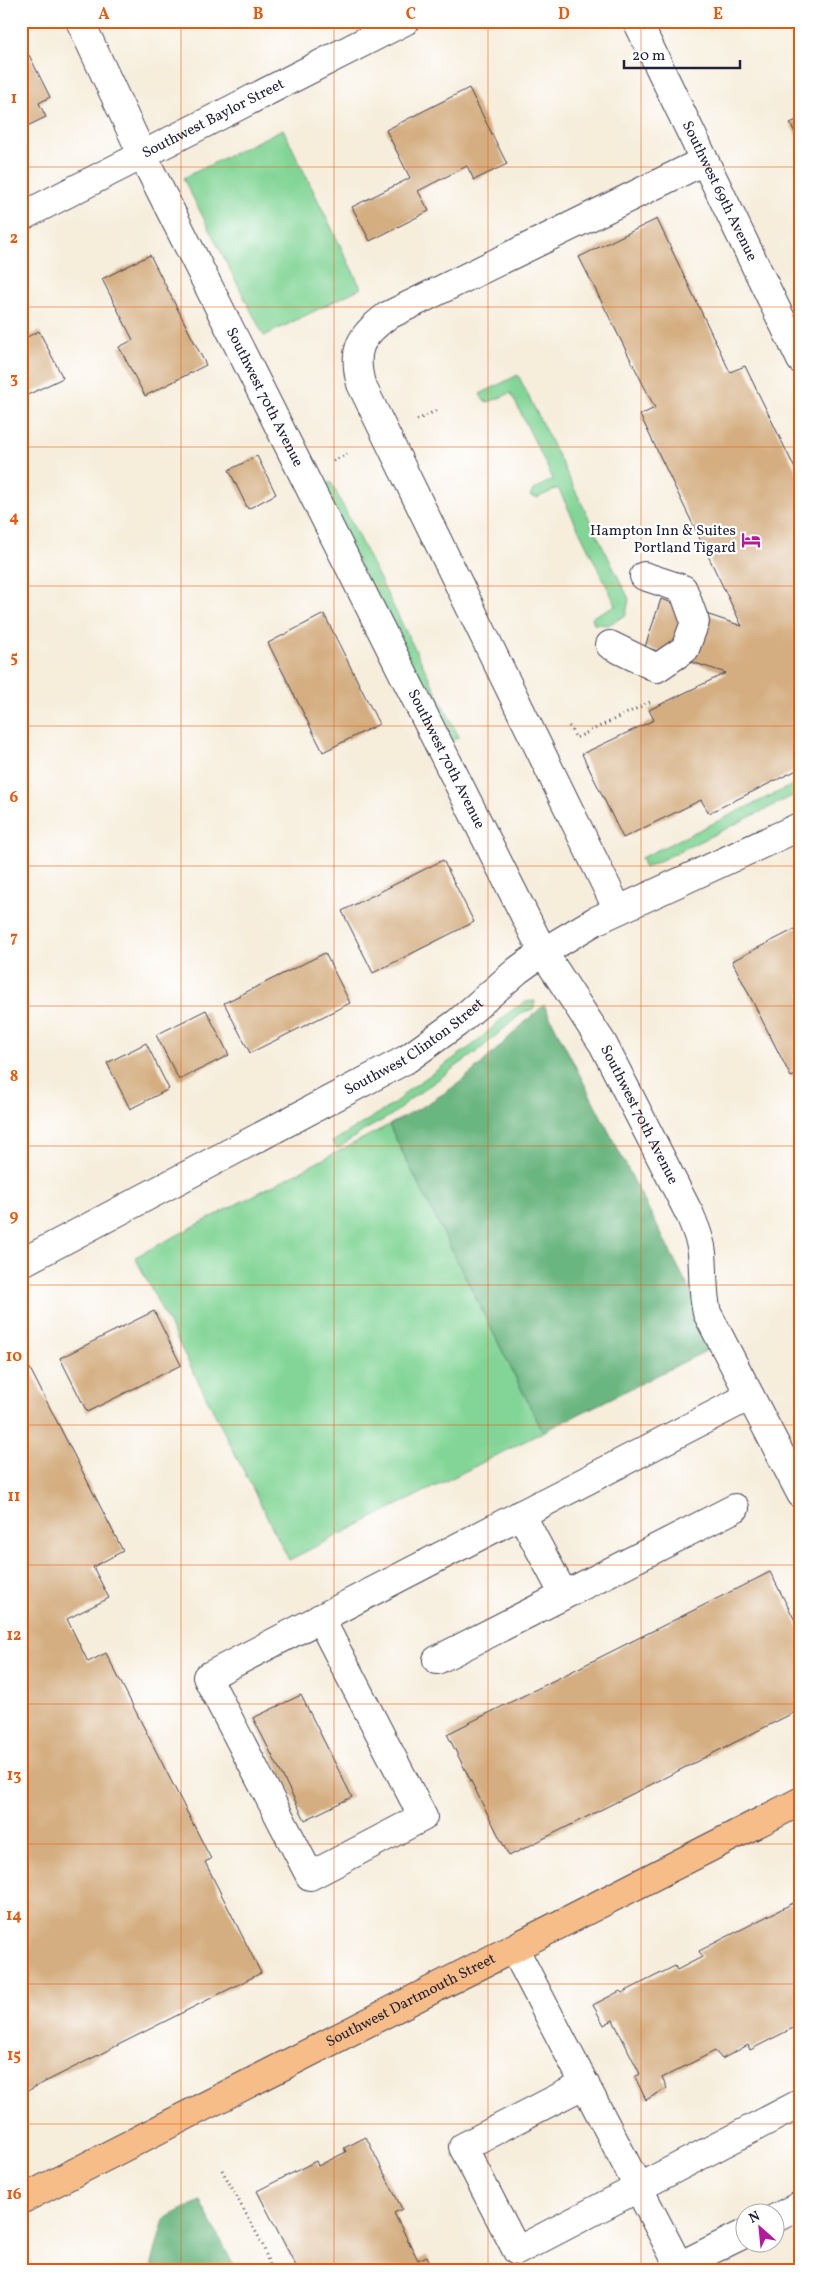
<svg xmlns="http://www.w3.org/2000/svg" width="822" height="2291" viewBox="0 0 822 2291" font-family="Vollkorn,serif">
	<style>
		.green { fill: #83d597; stroke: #527c69 }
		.forest { fill: #6ab680; stroke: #466c5e }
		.building { fill: #d4ae81 }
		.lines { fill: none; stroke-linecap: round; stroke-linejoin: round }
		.minor-casing { stroke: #424053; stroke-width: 30 }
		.major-casing { stroke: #424053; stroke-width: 30 }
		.path { stroke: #424053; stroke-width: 3; stroke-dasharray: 1 4; stroke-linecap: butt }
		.minor { stroke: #fff; stroke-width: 28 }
		.major { stroke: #f7bd88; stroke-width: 28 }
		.grid { fill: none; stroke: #e8590c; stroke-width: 1; stroke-opacity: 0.55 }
		.labels { text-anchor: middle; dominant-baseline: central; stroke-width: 4.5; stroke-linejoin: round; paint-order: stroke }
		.street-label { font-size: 15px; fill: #22223b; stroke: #fff }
		.poi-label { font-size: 15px; fill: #22223b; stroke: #fff; text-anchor: end }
		.neatline { fill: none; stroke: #e8590c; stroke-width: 2 }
		.grid-label { font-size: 16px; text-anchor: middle; font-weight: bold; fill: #e8590c }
	</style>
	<rect width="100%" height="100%" fill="#fff"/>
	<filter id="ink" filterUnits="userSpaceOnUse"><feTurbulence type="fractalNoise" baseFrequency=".02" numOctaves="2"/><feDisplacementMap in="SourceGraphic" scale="10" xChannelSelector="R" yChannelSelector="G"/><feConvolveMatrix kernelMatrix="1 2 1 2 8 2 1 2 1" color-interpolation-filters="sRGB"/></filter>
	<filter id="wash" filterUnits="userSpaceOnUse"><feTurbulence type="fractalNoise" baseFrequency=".0096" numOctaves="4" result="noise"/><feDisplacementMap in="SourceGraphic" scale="20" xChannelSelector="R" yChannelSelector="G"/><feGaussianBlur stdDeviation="1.12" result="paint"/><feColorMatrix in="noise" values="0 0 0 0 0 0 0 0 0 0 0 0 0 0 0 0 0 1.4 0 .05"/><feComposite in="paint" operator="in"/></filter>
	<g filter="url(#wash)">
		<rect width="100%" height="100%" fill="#f6eddb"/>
		<g class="green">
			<path d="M283,129L361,288L264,336L183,178Z"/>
			<path d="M518,375L629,599L626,615L608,625L594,624L592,617L616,605L558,488L537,498L530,496L533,490L553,479L511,393L489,402L484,401L480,394Z"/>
			<path d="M331,482L459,737L449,742L320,487Z"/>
			<path d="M801,781V792L645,868L641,858Z"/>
			<path d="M535,1001L534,1009L523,1012L478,1051L409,1100C397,1113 385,1119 370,1127C359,1133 348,1142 337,1149L332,1142L394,1104L407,1091L473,1045L513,1009L526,1002Z"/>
			<path d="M389,1125L543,1432L289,1560L135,1257Z"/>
		</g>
		<g class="forest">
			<path d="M544,1005L718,1345L543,1432L389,1125C413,1112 437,1099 459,1083C489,1059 515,1030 544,1005Z"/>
			<path d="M200,2201L236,2270H150L164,2219Z"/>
		</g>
		<g id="blocks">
			<g class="building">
				<path d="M29,55L50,97L39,103L46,117L21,129V59Z"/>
				<path d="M469,88L507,164L474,180L467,166L418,191L429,211L370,241L352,207L410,178L386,130Z"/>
				<path d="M801,118V144L790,123Z"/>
				<path d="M657,219L730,372L745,366L801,481V768L709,813L701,800L623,838L582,754L654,720L649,710L726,673L645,647L661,599L742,626L640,415L655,408L579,257Z"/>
				<path d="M150,255L206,365L145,396L119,347L133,340L102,279Z"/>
				<path d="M39,331L63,378L21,398V340Z"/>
				<path d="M257,456L276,494L248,509L229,470Z"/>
				<path d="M324,614L379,724L323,752L268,643Z"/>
				<path d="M443,860L474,922L373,973L342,911Z"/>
				<path d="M801,926V1073L791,1077L732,961Z"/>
				<path d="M325,953L350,1003L250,1053L224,1003Z"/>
				<path d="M206,1010L229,1055L179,1080L156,1035Z"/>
				<path d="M146,1043L169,1089L130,1109L107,1063Z"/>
				<path d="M154,1311L181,1365L87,1412L60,1358Z"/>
				<path d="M21,1351L123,1551L93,1567L109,1598L67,1619L88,1662L106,1653L211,1859L205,1862L261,1973L27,2091L21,2092Z"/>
				<path d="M770,1572L801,1632V1709L509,1856L447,1734Z"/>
				<path d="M301,1695L352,1797L305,1820L253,1718Z"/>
				<path d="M801,1899V2024L750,2050L748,2045L722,2059L715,2051L662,2078L667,2088L646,2100L635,2077L640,2074L613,2020L604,2025L593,2005L620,1991L622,1993L675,1966L677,1970L702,1957L699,1951Z"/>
				<path d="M366,2137L402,2209L394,2213L418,2260L427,2256L433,2270H298L257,2191L316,2161L318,2166L346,2152L344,2148Z"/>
			</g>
		</g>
	</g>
	<g filter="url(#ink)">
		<use href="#blocks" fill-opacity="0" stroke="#424053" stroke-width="1"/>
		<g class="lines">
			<g class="minor-casing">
				<g id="minor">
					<path id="s1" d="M80,21L142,154L543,952L603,1044L690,1215C695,1227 701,1240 702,1253C704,1275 702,1292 707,1313L801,1494"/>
					<path id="s2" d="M637,21L801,360"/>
					<path id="s3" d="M21,217L405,21"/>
					<path d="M610,645L657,668L685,649L695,622L683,589L644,576"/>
					<path d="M618,910L361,384C352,350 360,336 387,316L704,161"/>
					<path id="s4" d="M21,1263L407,1059L457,1023L518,970L543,952L595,921L801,826"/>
					<path d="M521,1514L564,1595"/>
					<path d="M320,1618L423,1817L310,1876L207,1677L750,1396"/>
					<path d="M437,1660L735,1508"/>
					<path d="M514,1948L679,2266L744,2234"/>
					<path d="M585,2084L463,2147L517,2251L801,2103"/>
					<path d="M774,2219L801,2205"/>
				</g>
			</g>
			<g class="major-casing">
				<g id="major">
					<path id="s5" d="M21,2200L801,1801"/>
				</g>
			</g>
			<g class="path">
				<path d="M417,420L439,409"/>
				<path d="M333,461L347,454"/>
				<path d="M569,726L576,738L650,702"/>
				<path d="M222,2170L262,2243L271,2270"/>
			</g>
			<use href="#minor" class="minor"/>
			<use href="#major" class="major"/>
		</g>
	</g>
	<path class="grid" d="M181,21V2270M334,21V2270M488,21V2270M641,21V2270M21,167H801M21,307H801M21,447H801M21,586H801M21,726H801M21,866H801M21,1006H801M21,1146H801M21,1285H801M21,1425H801M21,1565H801M21,1704H801M21,1844H801M21,1984H801M21,2124H801"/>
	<defs>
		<g id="hotel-bare" transform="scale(1.5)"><path d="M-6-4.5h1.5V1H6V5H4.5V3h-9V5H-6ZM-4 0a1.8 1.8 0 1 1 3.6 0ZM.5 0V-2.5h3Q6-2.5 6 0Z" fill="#b5179e" stroke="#fff" stroke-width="2.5" paint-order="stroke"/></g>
	</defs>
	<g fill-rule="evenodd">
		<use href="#hotel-bare" x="751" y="540"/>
	</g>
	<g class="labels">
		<g class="street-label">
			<text stroke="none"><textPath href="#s3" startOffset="216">Southwest Baylor Street</textPath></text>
			<text stroke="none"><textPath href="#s2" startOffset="189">Southwest 69th Avenue</textPath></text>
			<text stroke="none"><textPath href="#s1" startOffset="419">Southwest 70th Avenue</textPath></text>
			<text stroke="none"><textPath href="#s1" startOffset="824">Southwest 70th Avenue</textPath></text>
			<text stroke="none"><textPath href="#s4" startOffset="449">Southwest Clinton Street</textPath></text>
			<text stroke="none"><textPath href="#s1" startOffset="1229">Southwest 70th Avenue</textPath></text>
			<text stroke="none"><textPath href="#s5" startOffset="438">Southwest Dartmouth Street</textPath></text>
		</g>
		<g class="poi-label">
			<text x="736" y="531">Hampton Inn &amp; Suites<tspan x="736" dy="17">Portland Tigard</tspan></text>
		</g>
	</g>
	<rect width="822" height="2291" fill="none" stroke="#fff" stroke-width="55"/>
	<g transform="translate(760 2228) rotate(333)"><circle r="24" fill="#ffffff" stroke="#a7a7b1"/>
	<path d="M0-4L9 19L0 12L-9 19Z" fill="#b5179e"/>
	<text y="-8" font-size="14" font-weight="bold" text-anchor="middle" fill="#22223b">N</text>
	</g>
	<path d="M624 60v8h116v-8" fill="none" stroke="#22223b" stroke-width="2.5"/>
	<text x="632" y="60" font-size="15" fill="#22223b" stroke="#ffffff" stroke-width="4" paint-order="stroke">20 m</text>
	<rect x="28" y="28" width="766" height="2236" class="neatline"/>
	<g class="grid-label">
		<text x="104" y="19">A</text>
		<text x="258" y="19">B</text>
		<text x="411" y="19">C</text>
		<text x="564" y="19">D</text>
		<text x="718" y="19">E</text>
		<text x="14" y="103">1</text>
		<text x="14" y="243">2</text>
		<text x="14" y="383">3</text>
		<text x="14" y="522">4</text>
		<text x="14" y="662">5</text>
		<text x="14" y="802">6</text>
		<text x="14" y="942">7</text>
		<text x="14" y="1081">8</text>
		<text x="14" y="1221">9</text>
		<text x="14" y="1361">10</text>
		<text x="14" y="1501">11</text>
		<text x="14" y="1640">12</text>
		<text x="14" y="1780">13</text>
		<text x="14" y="1920">14</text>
		<text x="14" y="2060">15</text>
		<text x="14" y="2199">16</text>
	</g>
</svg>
